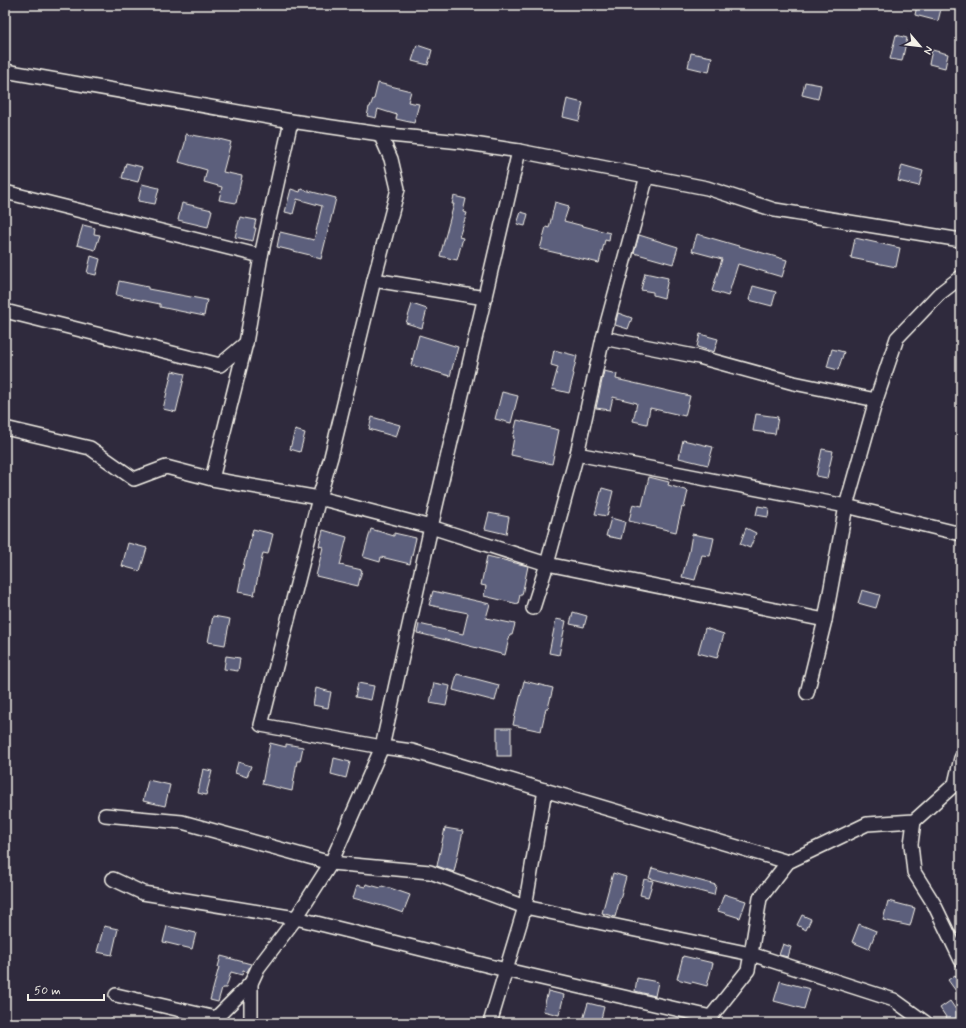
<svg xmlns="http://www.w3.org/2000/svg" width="966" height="1028" viewBox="0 0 966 1028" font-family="Mynerve,sans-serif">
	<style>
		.building { fill: #5c5e7b; stroke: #f4f1e8 }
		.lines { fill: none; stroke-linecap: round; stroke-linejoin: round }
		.minor-casing { stroke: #f4f1e8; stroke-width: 16 }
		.minor { stroke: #2f2a3d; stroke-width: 13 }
	</style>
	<rect width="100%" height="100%" fill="#2f2a3d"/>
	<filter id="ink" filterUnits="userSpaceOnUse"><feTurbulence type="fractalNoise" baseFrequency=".025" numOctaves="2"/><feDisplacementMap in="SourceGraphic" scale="8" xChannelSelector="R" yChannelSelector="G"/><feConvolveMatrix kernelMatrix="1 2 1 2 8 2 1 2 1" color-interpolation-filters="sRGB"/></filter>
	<g filter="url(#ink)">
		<g class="building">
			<path d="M917,5H942L938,21L915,15Z"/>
			<path d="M896,35L907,38L902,61L890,59Z"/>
			<path d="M417,45L432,50L428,65L412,61Z"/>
			<path d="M932,50L948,54L945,68L929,64Z"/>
			<path d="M691,53L712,57L709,72L688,67Z"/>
			<path d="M805,82L821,85L818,99L802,95Z"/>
			<path d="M378,83L411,91L408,102L419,104L414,123L396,119L397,115L378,109L376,118L367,116L369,107H370L373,99H374Z"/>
			<path d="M567,99L583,103L579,121L563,117Z"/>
			<path d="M186,134L215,139V138L231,142L223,172L242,176L236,203L219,200L222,187L204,182L207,170L179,162L185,143Z"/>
			<path d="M126,163L142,167L138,182L122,178Z"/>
			<path d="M902,165L923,171L919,186L898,181Z"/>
			<path d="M142,184L159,188L155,204L138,201Z"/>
			<path d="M291,189L300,192L301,189L336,198L321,259L310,256V255L277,247L280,232L314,240L322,206L297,199L293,214L285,212Z"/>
			<path d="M454,196L466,199L463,212L467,213L459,237L463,238L457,260L440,256L454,204H452Z"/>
			<path d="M555,202L569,206L564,221L610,233L609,241L605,240L599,263L540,249L546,227L549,228Z"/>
			<path d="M182,203L212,210L208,227L178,220Z"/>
			<path d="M521,212L528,214L525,226L517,224Z"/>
			<path d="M240,217L256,220L254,228H256L253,241L235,237Z"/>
			<path d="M83,225L95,228L94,234L100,235L95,250L77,245Z"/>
			<path d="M697,234L787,260L782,277L738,264L728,296L712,291L722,259L692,251Z"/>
			<path d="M639,235L678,247L673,264L634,253Z"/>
			<path d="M855,238L900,248L896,267L851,258Z"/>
			<path d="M91,256L100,259L96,275L87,273Z"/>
			<path d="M645,273L668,278L664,298L653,295V292L641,290Z"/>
			<path d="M119,281L148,287V289L207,300L204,316L160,307V304L116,295Z"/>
			<path d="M753,286L776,292L772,306L749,300Z"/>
			<path d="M412,304L427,309L422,328L406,323Z"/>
			<path d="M618,313L632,318L628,329L615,325Z"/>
			<path d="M700,334L718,339L714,352L697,347Z"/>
			<path d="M419,335L458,347L450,376L411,365Z"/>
			<path d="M832,349L844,352L838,370L827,367Z"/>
			<path d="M554,350L577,356L573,373L574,374L569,393L552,389L558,367L551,365Z"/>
			<path d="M172,371L185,374L176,412L163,409Z"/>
			<path d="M604,371L617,374L616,379L690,396L685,416L650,408L647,424L633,421L637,403L613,397L610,410L596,408Z"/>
			<path d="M502,392L518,396L511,423L495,419Z"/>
			<path d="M756,414L778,417L775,434L753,431Z"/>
			<path d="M372,417L400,425L396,437L369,429Z"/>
			<path d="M517,420L559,430L552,464L511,455L514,437H513Z"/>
			<path d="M295,430L305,433L300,452L290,449Z"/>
			<path d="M683,440L713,447L708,465L679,458Z"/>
			<path d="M822,449L833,451L827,478L816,476Z"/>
			<path d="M649,477L669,482L668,485L688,491L684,508L682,507L676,532L629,521L633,504L642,506Z"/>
			<path d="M602,488L613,491L607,516L595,514Z"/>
			<path d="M758,506L769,508L768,517L756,515Z"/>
			<path d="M489,513L509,517L506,534L485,529Z"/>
			<path d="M611,518L625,522L621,539L606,536Z"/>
			<path d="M746,528L756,533L750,548L740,544Z"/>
			<path d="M253,529L273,534L268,554L263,553L254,595L238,592L245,558H246Z"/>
			<path d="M371,529L394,536V533L416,538L410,564L381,557L380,562L363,557Z"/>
			<path d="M323,530L347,537L340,565L362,570L358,586L316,576L323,547L319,546Z"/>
			<path d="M692,534L714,538L710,556L702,555L695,580L682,577L689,552Z"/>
			<path d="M128,543L147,548L140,571L122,566Z"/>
			<path d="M487,556L528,566L522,595H520L518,604L484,596L486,586L481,585Z"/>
			<path d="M862,590L880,595L876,608L858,603Z"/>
			<path d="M433,591L490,604L486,618L515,624L512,635H510L505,655L426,635L417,633L419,624L463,634L468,613L429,605Z"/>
			<path d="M573,612L587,616L584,627L570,624Z"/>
			<path d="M213,616L230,619L225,645L208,642Z"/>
			<path d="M556,619L566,621L559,655L549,653Z"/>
			<path d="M705,628L724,634L717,658L698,653Z"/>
			<path d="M226,656L240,658L238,671L224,669Z"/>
			<path d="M457,674L499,685L495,701L453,690Z"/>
			<path d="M524,681L553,688L548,708H546L541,731L513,725L516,710H517Z"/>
			<path d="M358,683L374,686L371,700L355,697Z"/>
			<path d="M434,683L450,686L446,706L430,703Z"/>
			<path d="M316,688L331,692L328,708L313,705Z"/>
			<rect x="497" y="728" width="14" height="28"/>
			<path d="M270,743L286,747V744L303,747L300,761H297L292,791L262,784Z"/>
			<path d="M334,758L350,762L346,778L331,774Z"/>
			<path d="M238,762L251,766L247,777L235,773Z"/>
			<path d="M203,769L212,771L206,795L198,793Z"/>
			<path d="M148,780L170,785L165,806L143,801Z"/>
			<path d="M445,828L463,831L454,872L437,866Z"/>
			<path d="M652,868L716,885L714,895L649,878Z"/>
			<path d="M613,873L626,877L615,917L602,913Z"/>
			<path d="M644,879L653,881L648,897L640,895Z"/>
			<path d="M366,884L381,888L382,886L389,888H390L410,895L403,913L386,907L353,898L357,885L365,887Z"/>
			<path d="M724,894L746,901L740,918L718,911Z"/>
			<path d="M888,901L915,908L910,926L883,920Z"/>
			<path d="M802,915L811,919L806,930L797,925Z"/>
			<path d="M859,924L876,931L869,949L852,942Z"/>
			<path d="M104,926L118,929L112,955L97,952Z"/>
			<path d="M167,926L196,933L192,949L163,942Z"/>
			<path d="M783,944L791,947L788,957L779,955Z"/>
			<path d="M221,956L251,964L247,972L243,971L242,975L231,972L226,988H222L218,1002L210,1000L219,967H218Z"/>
			<path d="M683,956L713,963L707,986L692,982V983L677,979Z"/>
			<path d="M955,975L961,983V998L948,980Z"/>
			<path d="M637,978L658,982L655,996L635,991Z"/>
			<path d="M780,981L810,989L804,1009L774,1001Z"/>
			<path d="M548,991L564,995L559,1015L543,1011Z"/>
			<path d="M950,1001L961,1017V1023H950L940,1008Z"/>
			<path d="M588,1003L604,1007L600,1023H586V1021L583,1020Z"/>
		</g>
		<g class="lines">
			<g class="minor-casing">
				<g id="minor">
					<path d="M5,71L291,121L380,134L461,142L519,151L707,188L775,210L961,240"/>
					<path d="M380,134L391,159L398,189L374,280L331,457L319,498L261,725L382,747L412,751L788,862"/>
					<path d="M5,192L261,256"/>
					<path d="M374,280L485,298"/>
					<path d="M5,311L220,365L246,343"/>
					<path d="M603,338L699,357L794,383L876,400"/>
					<path d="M5,428L90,448L134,479L166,467L212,479L319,498L431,527L547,564L825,620"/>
					<path d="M577,454L846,506L961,534"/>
					<path d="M212,479L246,343L261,256L291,121"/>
					<path d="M533,608L547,564L577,454L603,338L647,176"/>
					<path d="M807,693L825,620L846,506L876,400L897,338L939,294L961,277"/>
					<path d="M105,815L182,822L331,863L430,872L525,907L751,954L894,1000L926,1023"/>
					<path d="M914,821L911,844L914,872L934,904L961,960"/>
					<path d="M113,879L143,893L296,918L506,970L711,1017"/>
					<path d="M116,995L216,1018"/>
					<path d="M211,1023L251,983"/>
					<path d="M251,1023V983L258,968L296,918L331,863L382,747L431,527L519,151"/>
					<path d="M490,1023L525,907L545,790"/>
					<path d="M706,1023L748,970L751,954L760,898L788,862L867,824L914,821L955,784L961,758"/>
				</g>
			</g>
			<use href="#minor" class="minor"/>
		</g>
	</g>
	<rect width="966" height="1028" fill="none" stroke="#2f2a3d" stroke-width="20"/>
	<rect x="10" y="10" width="946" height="1008" fill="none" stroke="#f4f1e8" stroke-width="1.5" filter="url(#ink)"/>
	<g transform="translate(920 46) rotate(118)" stroke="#2f2a3d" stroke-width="3" paint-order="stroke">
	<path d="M0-3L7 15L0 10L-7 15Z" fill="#f4f1e8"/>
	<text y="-6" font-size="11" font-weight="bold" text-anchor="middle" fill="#f4f1e8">N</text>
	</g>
	<path d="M28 994v6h76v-6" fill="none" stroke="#f4f1e8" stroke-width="2"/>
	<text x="34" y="994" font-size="12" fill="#f4f1e8" stroke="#2f2a3d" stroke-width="3" paint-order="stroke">50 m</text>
</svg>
